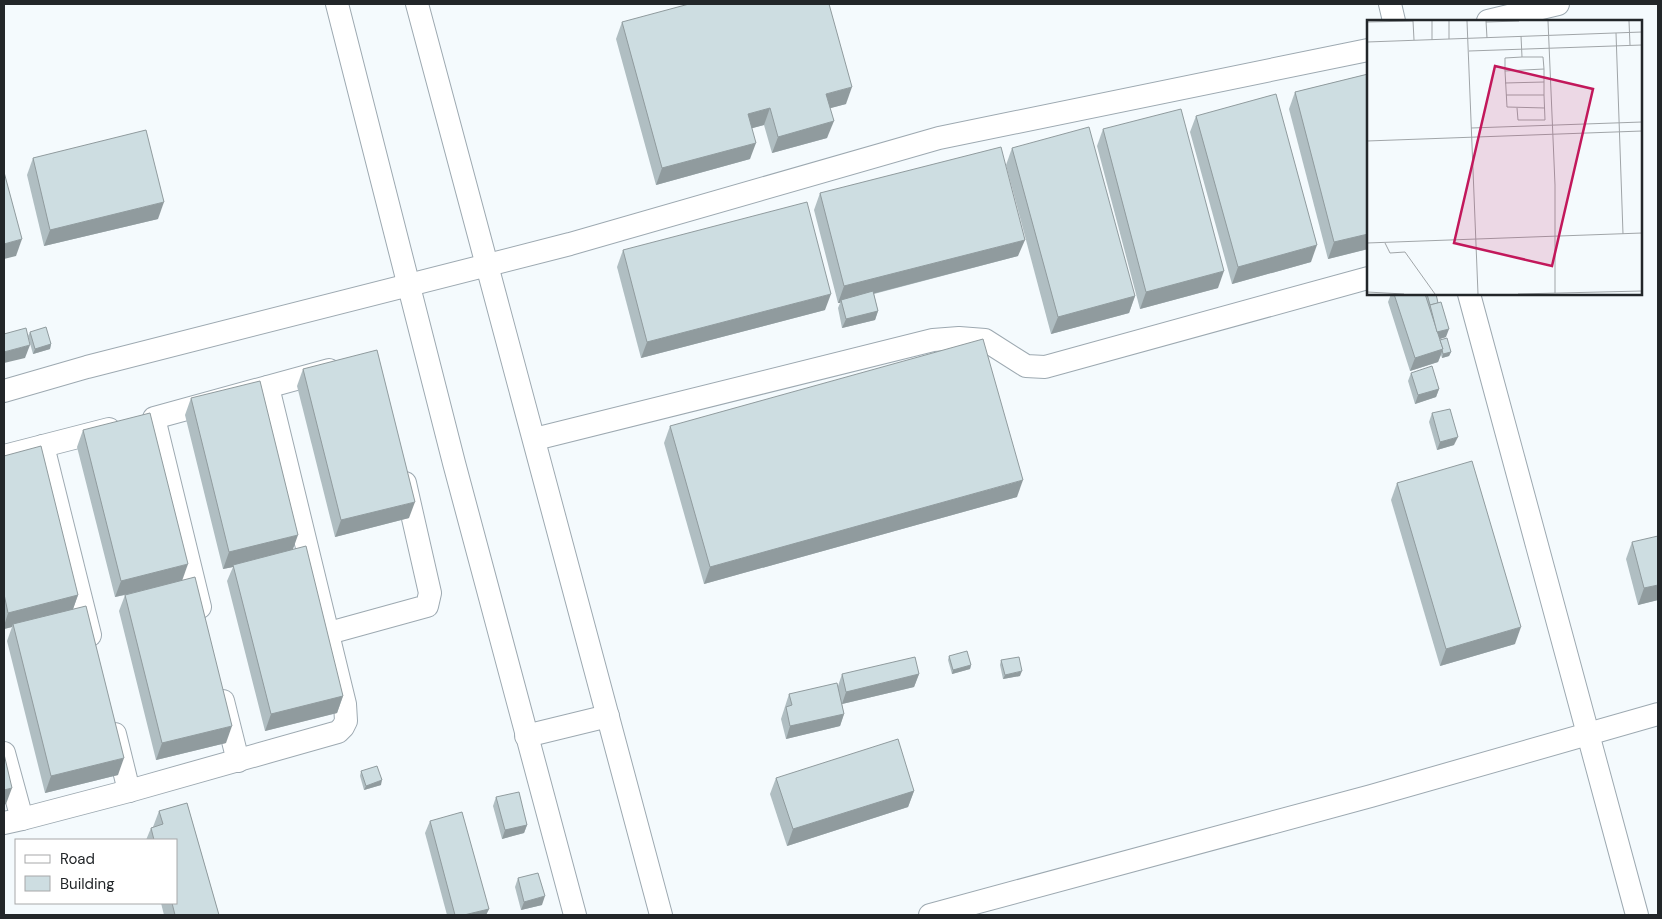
<svg xmlns="http://www.w3.org/2000/svg" width="1662" height="919" viewBox="0 0 1662 919" font-family="'DM Sans',sans-serif">
	<style>
		.lines { fill: none; stroke-linecap: round; stroke-linejoin: round }
		.minor-casing { stroke: #9da9b1; stroke-width: 24 }
		.minor { stroke: #fff; stroke-width: 22 }
		.wall { fill: #b0bec2 }
		.shaded-wall { fill: #909b9e }
		.building { fill: #cddde1; stroke: #909b9e }
		.inset-road { fill: none; stroke: #a0a5a8; stroke-width: 1 }
		.view { fill: #c2185b; fill-opacity: 0.15; stroke: #c2185b; stroke-width: 2.5 }
		.inset-edge { fill: none; stroke: #222629; stroke-width: 2.5 }
	</style>
	<rect width="100%" height="100%" fill="#f4fafd"/>
	<g class="lines">
		<g class="minor-casing">
			<g id="minor">
				<path d="M337,4L454,463L575,915"/>
				<path d="M417,4L661,915"/>
				<path d="M1390,4L1394,21"/>
				<path d="M1488,21L1558,4"/>
				<path d="M1469,294L1637,915"/>
				<path d="M4,391L87,367L570,244L939,138L1368,50"/>
				<path d="M535,439L933,340L959,338L985,340L1026,366L1045,367L1368,278"/>
				<path d="M43,446L90,635"/>
				<path d="M4,456L109,429"/>
				<path d="M200,607L154,418L329,370"/>
				<path d="M329,633L427,606L430,593L405,483"/>
				<path d="M223,701L238,761"/>
				<path d="M115,734L129,791"/>
				<path d="M526,736L608,716"/>
				<path d="M4,753L22,819L4,823"/>
				<path d="M22,819L129,791L338,732L343,727L346,721L345,704L268,387"/>
				<path d="M930,915L1371,796L1658,714"/>
			</g>
		</g>
		<use href="#minor" class="minor"/>
	</g>
	<g class="wall">
		<path d="M622,22L846,104L830,108L827,138L772,153L764,125L752,128L750,159L656,185L616,39Z"/>
		<path d="M1368,74V249L1328,259L1289,109L1295,92Z"/>
		<path d="M1196,116L1311,262L1232,284L1190,132Z"/>
		<path d="M1103,129L1218,288L1140,309L1097,146Z"/>
		<path d="M1012,148L1135,296L1129,313L1051,334L1006,165Z"/>
		<path d="M33,158L158,219L44,246L27,175Z"/>
		<path d="M820,193L1018,256L874,294L878,311L875,320L842,328L838,308L840,303H838L814,210Z"/>
		<path d="M623,250L825,310L641,358L617,267Z"/>
		<path d="M1391,294H1436L1446,337L1439,339L1451,352L1449,356L1442,358L1441,355L1438,362L1410,371L1388,302Z"/>
		<path d="M30,332L51,344L50,349L33,354L28,336Z"/>
		<path d="M303,369L409,518L335,537L297,386Z"/>
		<path d="M1411,373L1439,389L1436,397L1415,404L1408,381Z"/>
		<path d="M191,398L293,550L343,696L337,713L265,731L227,581L233,567L223,569L185,415Z"/>
		<path d="M1432,413L1454,445L1437,450L1429,422Z"/>
		<path d="M670,426L1017,497L704,584L664,443Z"/>
		<path d="M83,430L182,580L226,743L156,760L119,611L125,595L115,597L77,447Z"/>
		<path d="M4,456L78,595L73,609L118,775L45,793L7,641L12,627L4,629Z"/>
		<path d="M1397,483L1515,644L1440,666L1391,500Z"/>
		<path d="M1632,542L1658,600L1638,605L1626,559Z"/>
		<path d="M949,656L971,665L970,669L952,674L948,660Z"/>
		<path d="M1001,660L1020,676L1003,679L1000,665Z"/>
		<path d="M842,674H919L914,687L842,704L844,714L840,726L786,739L781,719L789,694L838,686Z"/>
		<path d="M361,771L381,785L364,790L360,776Z"/>
		<path d="M776,778L914,791L908,807L787,846L770,794Z"/>
		<path d="M496,797L527,825L524,833L502,839L493,806Z"/>
		<path d="M187,803L219,915H164L161,903H176V840H146L151,828L153,827L159,811Z"/>
		<path d="M430,821L489,909L486,915H447L425,833Z"/>
		<path d="M518,878L542,905L521,910L515,887Z"/>
	</g>
	<g class="shaded-wall">
		<path d="M852,87L846,104L820,111L826,94Z"/>
		<path d="M770,108L764,125L742,131L748,114Z"/>
		<path d="M834,121L827,138L772,153L778,137Z"/>
		<path d="M756,143L750,159L656,185L662,168Z"/>
		<path d="M164,202L158,219L44,246L50,230Z"/>
		<path d="M1368,234V249L1328,259L1334,242Z"/>
		<path d="M22,239L16,256L4,259V244Z"/>
		<path d="M1025,240L1018,256L841,302V300L840,303H838L844,286Z"/>
		<path d="M1317,245L1311,262L1232,284L1238,267Z"/>
		<path d="M1224,271L1218,288L1140,309L1146,292Z"/>
		<path d="M831,294L825,310L641,358L647,342Z"/>
		<path d="M1135,296L1129,313L1051,334L1058,317Z"/>
		<path d="M878,311L875,320L842,328L846,319Z"/>
		<path d="M1449,329L1446,337L1434,341L1437,332Z"/>
		<path d="M51,344L50,349L33,354L35,349Z"/>
		<path d="M30,345L25,358L4,363V352Z"/>
		<path d="M1443,349L1438,362L1410,371L1415,358Z"/>
		<path d="M1451,352L1449,356L1442,358L1443,354Z"/>
		<path d="M1439,389L1436,397L1415,404L1418,395Z"/>
		<path d="M1458,437L1454,445L1437,450L1440,442Z"/>
		<path d="M1023,480L1017,497L704,584L710,567Z"/>
		<path d="M415,502L409,518L335,537L341,520Z"/>
		<path d="M298,535L292,552L233,565V567L223,569L229,552Z"/>
		<path d="M188,564L182,581L115,597L121,581Z"/>
		<path d="M1658,585V600L1638,605L1644,588Z"/>
		<path d="M78,595L72,612L13,624L12,627L4,629V626L8,613Z"/>
		<path d="M1521,627L1515,644L1440,666L1446,649Z"/>
		<path d="M971,665L970,669L952,674L953,670Z"/>
		<path d="M1022,671L1020,676L1003,679L1005,675Z"/>
		<path d="M919,674L914,687L842,704L846,692Z"/>
		<path d="M343,696L337,713L265,731L271,714Z"/>
		<path d="M844,714L840,726L786,739L790,726Z"/>
		<path d="M232,726L226,743L156,760L162,743Z"/>
		<path d="M124,758L118,775L45,793L51,776Z"/>
		<path d="M382,780L381,785L364,790L366,786Z"/>
		<path d="M12,788L6,804L4,805V790Z"/>
		<path d="M914,791L908,807L787,846L793,829Z"/>
		<path d="M527,825L524,833L502,839L505,830Z"/>
		<path d="M545,896L542,905L521,910L524,902Z"/>
		<path d="M489,909L486,915H464Z"/>
	</g>
	<g class="building">
		<path d="M689,4H829L852,87L826,94L834,121L778,137L770,108L748,114L756,143L662,168L622,22Z"/>
		<path d="M1368,74V234L1334,242L1295,92Z"/>
		<path d="M1276,94L1317,245L1238,267L1196,116Z"/>
		<path d="M1181,109L1224,271L1146,292L1103,129Z"/>
		<path d="M1089,127L1135,296L1058,317L1012,148Z"/>
		<path d="M146,130L164,202L50,230L33,158Z"/>
		<path d="M1001,147L1025,240L844,286L820,193Z"/>
		<path d="M4,172L22,239L4,244Z"/>
		<path d="M807,202L831,294L647,342L623,250Z"/>
		<path d="M873,291L878,311L846,319L841,300Z"/>
		<path d="M1394,294H1425L1443,349L1415,358Z"/>
		<path d="M1427,294H1436L1438,303L1430,305Z"/>
		<path d="M1441,302L1449,329L1437,332L1430,305Z"/>
		<path d="M46,327L51,344L35,349L30,332Z"/>
		<path d="M26,328L30,345L4,352V334Z"/>
		<path d="M1447,338L1451,352L1443,354L1442,349H1443L1440,340Z"/>
		<path d="M983,339L1023,480L710,567L670,426Z"/>
		<path d="M377,350L415,502L341,520L303,369Z"/>
		<path d="M1432,366L1439,389L1418,395L1411,373Z"/>
		<path d="M260,381L298,535L229,552L191,398Z"/>
		<path d="M1450,409L1458,437L1440,442L1432,413Z"/>
		<path d="M150,413L188,564L121,581L83,430Z"/>
		<path d="M41,446L78,595L8,613L4,594V456Z"/>
		<path d="M1472,461L1521,627L1446,649L1397,483Z"/>
		<path d="M1658,536V585L1644,588L1632,542Z"/>
		<path d="M306,546L343,696L271,714L233,565Z"/>
		<path d="M195,577L232,726L162,743L125,595Z"/>
		<path d="M86,606L124,758L51,776L13,624Z"/>
		<path d="M967,651L971,665L953,670L949,656Z"/>
		<path d="M915,657L919,674L846,692L842,674Z"/>
		<path d="M1019,657L1022,671L1005,675L1001,660Z"/>
		<path d="M837,683L844,714L790,726L786,707L792,705L789,694Z"/>
		<path d="M898,739L914,791L793,829L776,778Z"/>
		<path d="M4,754L12,788L4,790Z"/>
		<path d="M377,766L382,780L366,786L361,771Z"/>
		<path d="M519,792L527,825L505,830L496,797Z"/>
		<path d="M187,803L219,915H175L172,903H176V840H154L151,828L163,824L159,811Z"/>
		<path d="M462,812L489,909L464,915H455L430,821Z"/>
		<path d="M538,873L545,896L524,902L518,878Z"/>
	</g>
	<g transform="translate(1367 20)">
		<rect width="275" height="275" fill="#f4fafd"/>
		<path class="inset-road" d="M46,1L47,20M65,1V20M82,1V19M100,1L111,274M119,1L120,18M181,1L188,165V273M262,1L263,25M0,2L46,1M119,2L152,1M249,13L256,214M154,16L155,37H176L177,49M0,22L275,12M102,31L275,25M155,37L138,38V51L177,49V75M138,51L140,87L178,88M138,63L177,62M139,75H177L178,100H151L150,88M104,108L275,102M0,121L275,111M0,223L275,213M18,223L23,233L38,232L68,274M0,272L37,274M151,274L275,271"/>
		<path class="view" d="M128,46L226,69L185,246L87,223Z"/>
		<rect width="275" height="275" class="inset-edge"/>
	</g>
	<rect width="1662" height="919" fill="none" stroke="#222629" stroke-width="10"/>
	<rect x="15" y="839" width="162" height="65" fill="#ffffff" stroke="#a7a8a9"/>
	<rect x="25" y="855" width="25" height="8" fill="#ffffff" stroke="#a7a8a9"/>
	<text x="60" y="864" font-size="15" fill="#222629">Road</text>
	<rect x="25" y="876" width="25" height="15" fill="#cddde1" stroke="#a7a8a9"/>
	<text x="60" y="889" font-size="15" fill="#222629">Building</text>
</svg>
